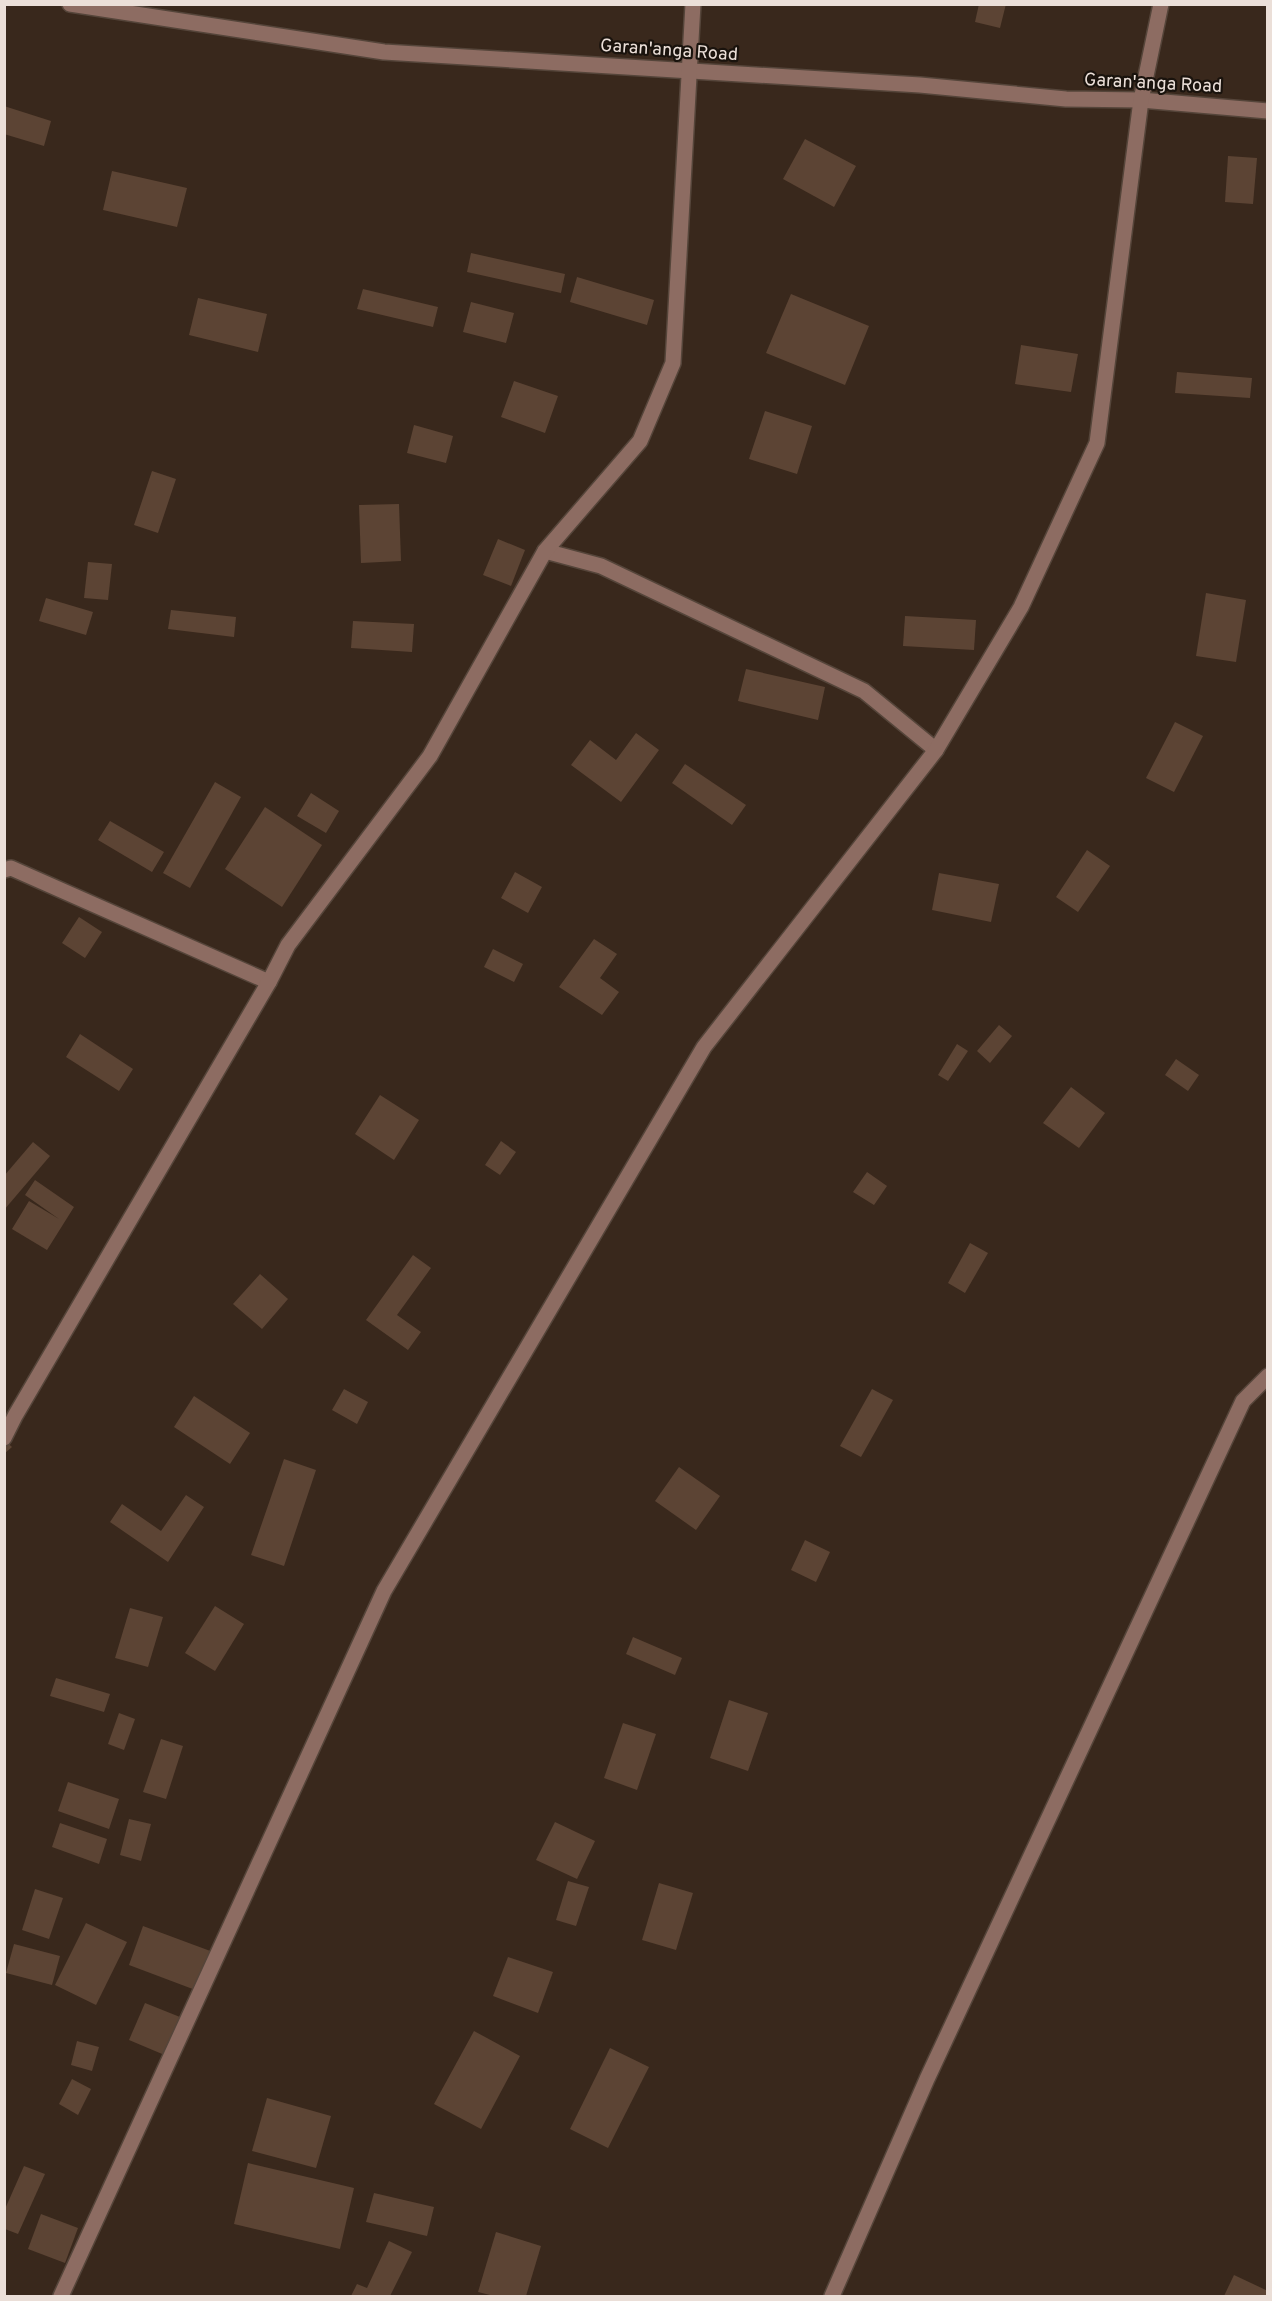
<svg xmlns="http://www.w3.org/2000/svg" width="1272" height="2301" viewBox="0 0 1272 2301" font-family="Overpass,sans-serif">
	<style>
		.building { fill: #5c4434 }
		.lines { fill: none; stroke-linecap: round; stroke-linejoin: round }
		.minor-casing { stroke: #55453a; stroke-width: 18 }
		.minor { stroke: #8d6c62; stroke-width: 15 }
		.labels { text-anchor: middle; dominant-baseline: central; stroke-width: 4.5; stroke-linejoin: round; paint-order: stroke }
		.street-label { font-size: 18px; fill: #ebdfd8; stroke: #1a130d }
	</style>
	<rect width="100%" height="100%" fill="#39281c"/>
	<g class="building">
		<path d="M979,4H1006L1000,28L975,22Z"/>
		<path d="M4,106L51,121L44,146L4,134Z"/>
		<path d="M805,139L856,166L834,207L783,179Z"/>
		<path d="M1228,156L1257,158L1253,204L1225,202Z"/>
		<path d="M112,171L187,188L177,227L103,210Z"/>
		<path d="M471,253L565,274L561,293L467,272Z"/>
		<path d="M577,277L654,300L647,325L570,302Z"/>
		<path d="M363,289L438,307L433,327L357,309Z"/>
		<path d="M791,294L869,326L845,385L766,353Z"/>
		<path d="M198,298L267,314L258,352L189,335Z"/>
		<path d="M471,302L514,313L506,343L463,332Z"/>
		<path d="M1021,345L1078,354L1071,392L1015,384Z"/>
		<path d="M1177,372L1252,378L1250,398L1175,393Z"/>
		<path d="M514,381L558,396L545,433L501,417Z"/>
		<path d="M765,411L812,426L797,474L749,459Z"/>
		<path d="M414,425L453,436L446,463L407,453Z"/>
		<path d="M152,471L176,479L158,533L134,525Z"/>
		<path d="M399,504L401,561L361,563L359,505Z"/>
		<path d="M498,539L525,550L511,586L483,575Z"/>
		<path d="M88,562L112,564L108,600L84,598Z"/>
		<path d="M1206,593L1246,600L1236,662L1196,656Z"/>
		<path d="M46,598L93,612L86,635L39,621Z"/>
		<path d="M171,610L236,617L234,637L168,629Z"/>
		<path d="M905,616L976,620L974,650L903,646Z"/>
		<path d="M353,621L414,624L412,652L351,648Z"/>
		<path d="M746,669L825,687L818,720L738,701Z"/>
		<path d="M1175,722L1203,736L1174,792L1146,778Z"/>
		<path d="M636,733L659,750L621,802L571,765L590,740L616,760Z"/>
		<path d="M685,764L746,805L732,825L672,783Z"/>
		<path d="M215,782L241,797L190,888L163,873Z"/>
		<path d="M311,793L339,811L326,833L297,816Z"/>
		<path d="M265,807L322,845L282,907L225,869Z"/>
		<path d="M110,821L164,852L152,872L98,840Z"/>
		<path d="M1087,850L1110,866L1078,912L1056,897Z"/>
		<path d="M515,872L542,887L528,913L501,898Z"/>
		<path d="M939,873L999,884L991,922L932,910Z"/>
		<path d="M79,917L102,932L85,958L62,943Z"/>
		<path d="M594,939L617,954L600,978L619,992L602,1015L559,987Z"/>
		<path d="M493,949L523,964L514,982L484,967Z"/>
		<path d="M999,1025L1012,1036L990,1063L977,1051Z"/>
		<path d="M80,1034L133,1069L119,1091L66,1057Z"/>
		<path d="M957,1044L968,1051L948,1081L938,1075Z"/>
		<path d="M1176,1059L1199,1075L1188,1091L1165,1075Z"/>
		<path d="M1071,1087L1105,1113L1079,1148L1043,1123Z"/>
		<path d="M380,1095L419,1120L394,1160L355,1134Z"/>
		<path d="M501,1141L516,1152L500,1175L485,1165Z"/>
		<path d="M33,1142L50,1156L4,1210V1176Z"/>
		<path d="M867,1172L887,1186L874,1205L853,1192Z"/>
		<path d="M35,1180L74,1207L47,1250L12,1229L29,1201L59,1219L25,1195Z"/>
		<path d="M970,1243L988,1253L965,1293L948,1283Z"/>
		<path d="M413,1255L431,1268L397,1315L421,1332L408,1350L366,1320Z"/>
		<path d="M260,1274L288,1299L262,1329L233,1304Z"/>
		<path d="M344,1389L368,1402L357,1424L332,1410Z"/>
		<path d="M872,1389L893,1400L861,1457L840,1446Z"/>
		<path d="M194,1396L250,1433L230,1464L174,1427Z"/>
		<path d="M4,1440L12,1447L4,1454Z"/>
		<path d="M284,1459L316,1470L284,1566L251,1555Z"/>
		<path d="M679,1467L720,1496L696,1530L655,1501Z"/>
		<path d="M186,1495L204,1507L168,1562L110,1522L122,1504L161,1531Z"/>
		<path d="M805,1540L830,1552L816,1582L791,1570Z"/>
		<path d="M215,1606L244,1624L215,1671L185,1653Z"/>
		<path d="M130,1608L163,1617L148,1667L115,1658Z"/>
		<path d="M633,1637L682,1658L675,1675L626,1654Z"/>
		<path d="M56,1678L110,1694L104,1712L50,1696Z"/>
		<path d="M729,1700L768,1713L748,1771L710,1758Z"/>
		<path d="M119,1713L135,1719L124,1750L108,1744Z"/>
		<path d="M623,1723L656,1734L637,1790L604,1778Z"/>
		<path d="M161,1739L183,1746L166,1799L143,1792Z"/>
		<path d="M68,1782L119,1799L109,1829L58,1811Z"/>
		<path d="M129,1819L151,1824L141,1861L120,1855Z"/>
		<path d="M555,1822L595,1841L577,1879L536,1860Z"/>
		<path d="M60,1823L107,1839L99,1864L52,1847Z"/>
		<path d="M568,1881L589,1887L576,1926L556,1920Z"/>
		<path d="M659,1883L693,1893L676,1950L642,1940Z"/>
		<path d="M35,1889L63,1898L49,1939L22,1930Z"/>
		<path d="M86,1923L127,1942L96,2005L55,1985Z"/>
		<path d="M143,1926L213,1952L198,1991L129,1965Z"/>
		<path d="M14,1944L60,1956L52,1985L6,1973Z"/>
		<path d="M508,1957L553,1972L538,2013L493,1996Z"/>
		<path d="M145,2003L190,2021L174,2059L129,2040Z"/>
		<path d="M474,2031L520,2056L481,2129L434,2104Z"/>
		<path d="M77,2041L99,2047L92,2071L71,2065Z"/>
		<path d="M610,2048L649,2067L608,2148L570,2129Z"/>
		<path d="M72,2079L91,2089L78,2115L59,2104Z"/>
		<path d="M267,2098L331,2116L316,2168L252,2151Z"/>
		<path d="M248,2163L354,2188L340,2249L234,2224Z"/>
		<path d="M24,2166L45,2174L18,2234L5,2229V2209Z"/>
		<path d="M374,2193L434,2207L427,2236L366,2222Z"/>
		<path d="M41,2214L78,2228L65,2263L28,2249Z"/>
		<path d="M496,2232L541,2246L526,2296H494L478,2292Z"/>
		<path d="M389,2241L412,2252L390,2296H351L357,2284L367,2288Z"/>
		<path d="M1234,2275L1268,2291V2296H1224Z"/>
	</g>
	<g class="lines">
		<g class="minor-casing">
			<g id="minor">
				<path d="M70,4L384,52L920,85L1066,99L1141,100L1268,111"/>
				<path d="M545,551L601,566L864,691L936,750"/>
				<path d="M4,870L11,868L269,982"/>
				<path d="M4,1438L15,1416L269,982L288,945L430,756L545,551L640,441L673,363L693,4"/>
				<path d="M61,2296L384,1591L704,1047L936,750L1021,607L1097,443L1141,100L1161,4"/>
				<path d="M832,2296L927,2079L1243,1401L1268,1376"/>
			</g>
		</g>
		<use href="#minor" class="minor"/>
	</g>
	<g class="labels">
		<g class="street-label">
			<text transform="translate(669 51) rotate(4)">Garan'anga Road</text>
			<text transform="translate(1153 84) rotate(3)">Garan'anga Road</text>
		</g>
	</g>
	<rect width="1272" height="2301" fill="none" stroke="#ebdfd8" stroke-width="12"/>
</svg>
